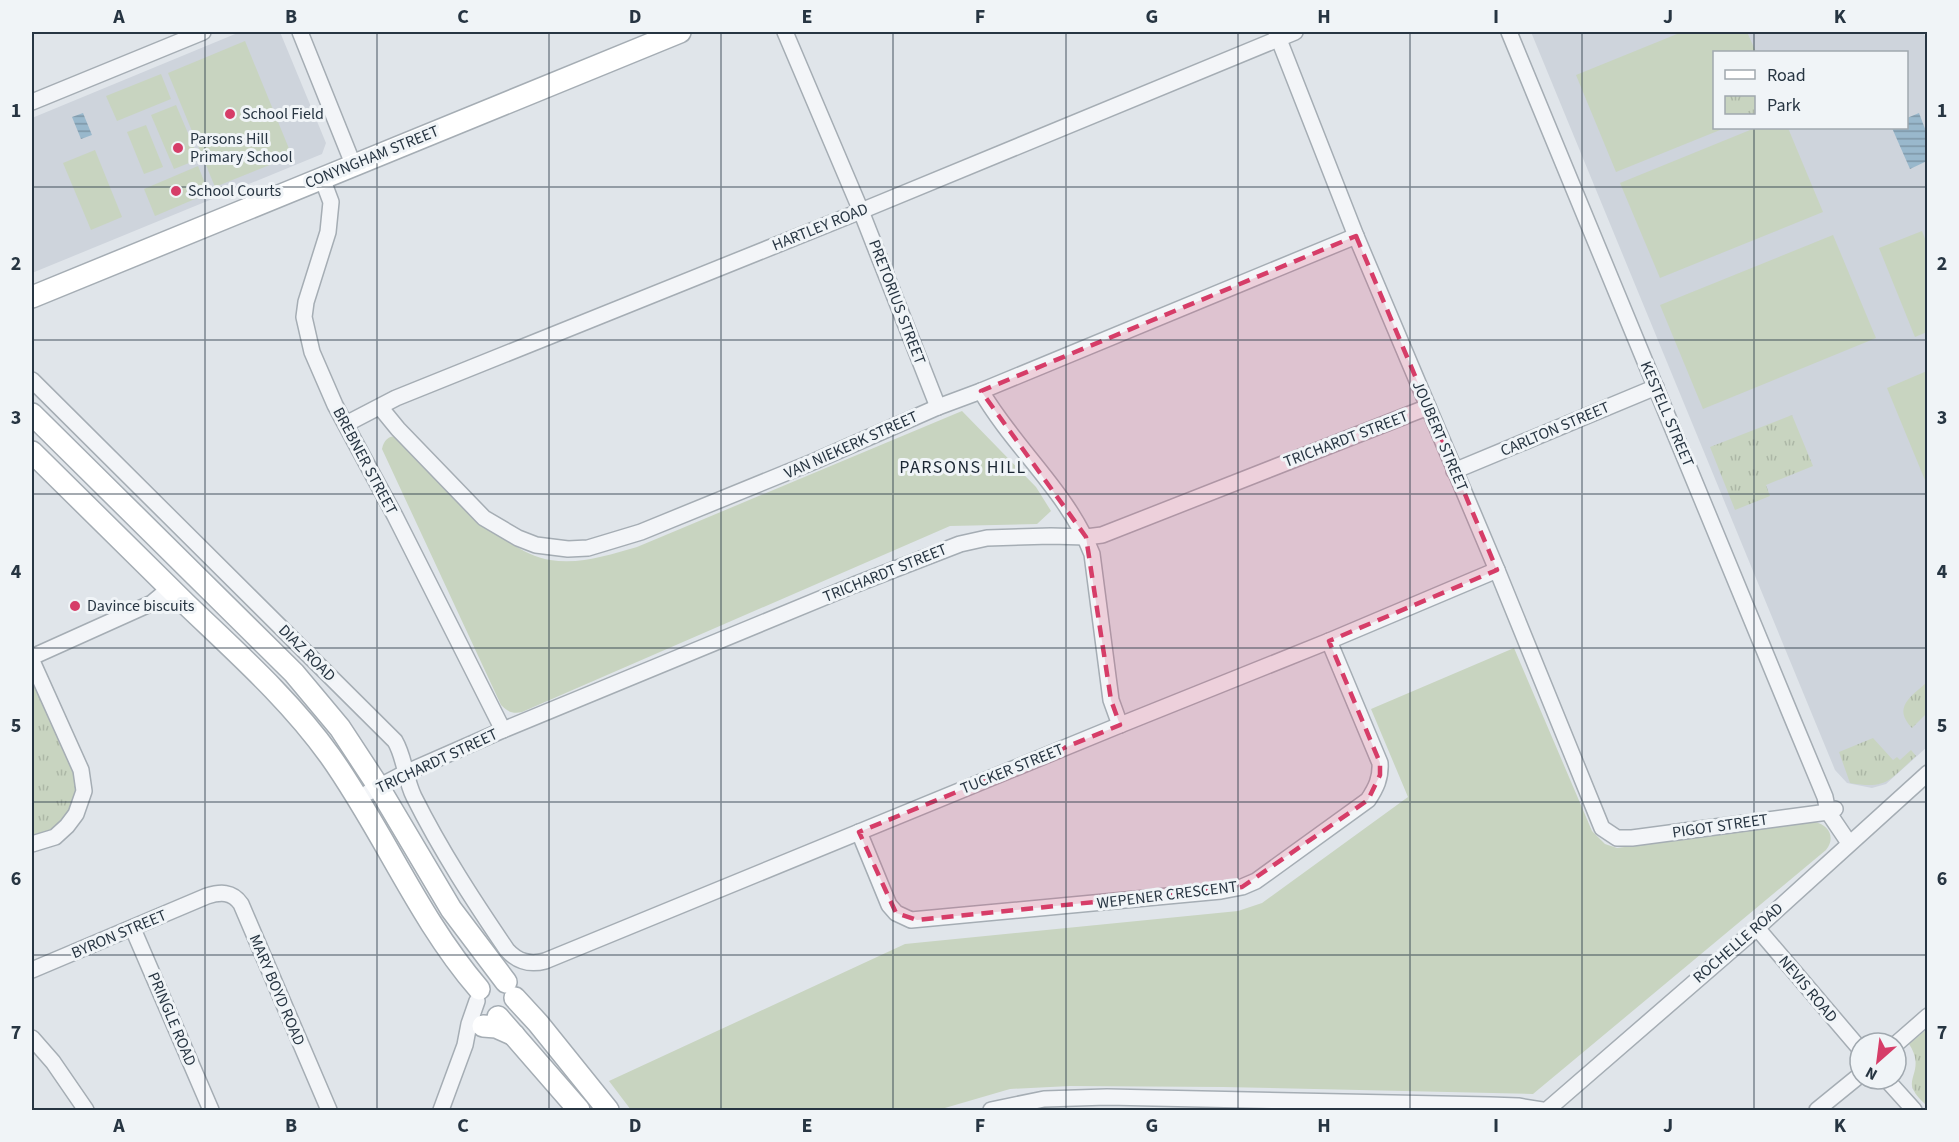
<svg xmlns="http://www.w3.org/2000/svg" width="1959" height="1142" viewBox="0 0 1959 1142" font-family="'Source Sans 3',sans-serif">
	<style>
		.built { fill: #ced4dc; fill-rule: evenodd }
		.grass { fill: #c8d4c0 }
		.park { fill: url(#park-tufts) }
		.water { fill: url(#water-rules) }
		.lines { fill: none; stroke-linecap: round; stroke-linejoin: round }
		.street-casing { stroke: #a5adb4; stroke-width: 18 }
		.secondary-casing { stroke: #a5adb4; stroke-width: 24 }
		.street { stroke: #f3f5f8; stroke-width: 15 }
		.secondary { stroke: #fff; stroke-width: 21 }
		.marked { fill: #d63d68; fill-opacity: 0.2; stroke: #d63d68; stroke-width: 4.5; stroke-dasharray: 12 8; stroke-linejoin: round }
		.grid { fill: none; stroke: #273542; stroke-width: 1.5; stroke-opacity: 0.55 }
		.poi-dot { fill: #d63d68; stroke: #f0f4f7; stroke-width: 2 }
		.labels { text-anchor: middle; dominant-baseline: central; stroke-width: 6; stroke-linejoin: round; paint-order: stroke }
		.poi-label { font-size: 16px; fill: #273542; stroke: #f0f4f7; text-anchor: start }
		.street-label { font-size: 16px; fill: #273542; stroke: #f0f4f7 }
		.neighbourhood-label { font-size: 18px; letter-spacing: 1.5px; fill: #1a2633; stroke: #f0f4f7 }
		.neatline { fill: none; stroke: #273542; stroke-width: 2 }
		.grid-label { font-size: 20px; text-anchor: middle; font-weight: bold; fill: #273542 }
	</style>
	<defs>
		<pattern id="park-tufts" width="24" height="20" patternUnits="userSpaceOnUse" patternTransform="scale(1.5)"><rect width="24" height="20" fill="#c8d4c0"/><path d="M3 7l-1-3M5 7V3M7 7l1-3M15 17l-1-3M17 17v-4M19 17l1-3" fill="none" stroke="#acb7a6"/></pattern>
		<pattern id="water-rules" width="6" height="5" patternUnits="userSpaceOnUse" patternTransform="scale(1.5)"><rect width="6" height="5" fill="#99b8cc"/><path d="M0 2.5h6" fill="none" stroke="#7d96a7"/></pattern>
	</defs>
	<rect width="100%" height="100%" fill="#e0e5ea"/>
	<g class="built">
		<path d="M240,32H280L326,143L322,154L32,273V118Z"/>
		<path d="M1531,32H1922L1927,39V747L1886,784L1872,788L1847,783L1835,770ZM1714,52H1906V128H1714Z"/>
	</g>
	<g class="grass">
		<path d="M1682,32H1747L1756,52H1714V128H1725L1616,172L1576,75Z"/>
		<path d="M245,41L292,156L215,187L168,73Z"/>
		<path d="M161,74L171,99L117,121L106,96Z"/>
		<path d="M176,105L199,159L174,169L151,115Z"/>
		<path d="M146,125L163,167L144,174L127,132Z"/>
		<path d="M1755,128H1788L1823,212L1660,278L1620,183Z"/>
		<path d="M95,150L122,217L91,230L63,163Z"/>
		<path d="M198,166L209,193L155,216L144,189Z"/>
		<path d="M1922,231L1927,244V332L1915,337L1879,248Z"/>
		<path d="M1833,235L1876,338L1703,409L1660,305Z"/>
		<path d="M1927,371V485L1887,388Z"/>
		<path d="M962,411L1036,487L1051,511L1037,524L950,526L522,712C513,714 508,712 501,705L382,449C384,440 388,436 397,436C435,474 497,551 550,560C580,565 608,555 637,547Z"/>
		<path d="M1514,648L1592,831L1605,844L1617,848L1814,822C1829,824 1836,838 1826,850L1533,1094L1223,1087L1070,1086L1010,1089L938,1110H631L609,1081L905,944L1238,911L1262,903L1408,797L1371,709Z"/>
	</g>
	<g class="park">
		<path d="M1792,415L1813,466L1766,485L1770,496L1735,510L1710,447Z"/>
		<path d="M32,677L78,779C79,809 59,830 32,838Z"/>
		<path d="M1927,682V713L1912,728C1892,707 1911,697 1927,682Z"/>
		<path d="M1873,738L1893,760L1897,757L1900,760L1911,750L1916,756C1890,779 1888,790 1850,783L1839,752Z"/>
		<path d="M1927,1029V1106C1923,1102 1917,1097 1914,1091C1906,1078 1925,1068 1909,1044Z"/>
	</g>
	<g class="water">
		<path d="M83,113L92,135L81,139L72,117Z"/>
		<path d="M1919,113L1927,134V161L1910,169L1892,128H1906L1907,118Z"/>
	</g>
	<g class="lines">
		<g class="street-casing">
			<g id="street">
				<path d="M300,32L353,164"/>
				<path d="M785,32L861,211L938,407"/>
				<path d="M1276,32L1356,236L1497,570L1602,828L1617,838H1632L1828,812L1835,809"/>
				<path d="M1509,32L1795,725L1825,797L1828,812L1849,843"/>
				<path d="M32,102L203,32"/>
				<path d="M322,178L331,202L328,232L306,302L304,317L312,352L335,405L395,516L503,730"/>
				<path d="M32,380L395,741C405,758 405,779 414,797C441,851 473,900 507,950C518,962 530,965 545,961L1120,725L1329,641L1497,570"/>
				<path d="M981,391C1014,448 1068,492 1092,554L1111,700L1120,725"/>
				<path d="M380,407L398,429L484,518L518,538L536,545L568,549L588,548L641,532L815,461L938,407L981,391L1356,236"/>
				<path d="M346,424L396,398L861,211L1295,32"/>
				<path d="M1454,471L1656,387"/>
				<path d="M32,657L152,603L170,588"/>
				<path d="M32,661L81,770L84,791L76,814L67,826L55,837L32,844"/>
				<path d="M369,792L405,773L503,730L854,585L960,544L987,538L1051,536L1086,537L1102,535L1428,407"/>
				<path d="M859,832L889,905L896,913L911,920L1221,891L1242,887L1256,881L1368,800C1376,788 1381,778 1380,763L1329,641"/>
				<path d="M1757,928L1860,1049"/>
				<path d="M133,929L211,1110"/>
				<path d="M32,970L207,896C220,892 232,891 241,904L329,1110"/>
				<path d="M32,1038L53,1062L86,1110"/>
				<path d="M1896,1044L1928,1016"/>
				<path d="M1886,1079L1914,1110"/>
				<path d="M441,1110L465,1045L469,1024L477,1001"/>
				<path d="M991,1110L1044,1099L1107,1097L1490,1105L1518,1106L1542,1110"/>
				<path d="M1547,1110L1757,928L1928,773"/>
				<path d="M1817,1110L1860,1075"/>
			</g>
		</g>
		<g class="secondary-casing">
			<g id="secondary">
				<path d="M32,297L680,32"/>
				<path d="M32,414L294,673L340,728L378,786L451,909L506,982"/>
				<path d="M32,452C83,503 135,554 187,605C237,653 290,700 330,756C384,832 418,918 479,989"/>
				<path d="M515,998L538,1023L608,1110"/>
				<path d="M498,1017L579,1110"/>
				<path d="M483,1026L496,1027L514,1035"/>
			</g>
		</g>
		<use href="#street" class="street"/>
		<use href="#secondary" class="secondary"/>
	</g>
	<path class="marked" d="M1356,236L1497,570L1329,641L1380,763V775L1368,800L1242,887L917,920L896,913L859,832L1120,725L1111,700L1086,537L981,391Z"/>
	<path class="grid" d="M205,32V1110M377,32V1110M549,32V1110M721,32V1110M893,32V1110M1066,32V1110M1238,32V1110M1410,32V1110M1582,32V1110M1754,32V52M1754,128V1110M32,187H1928M32,340H1928M32,494H1928M32,648H1928M32,802H1928M32,955H1928"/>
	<g class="poi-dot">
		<circle cx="230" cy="114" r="6"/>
		<circle cx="178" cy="148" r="6"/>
		<circle cx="176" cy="191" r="6"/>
		<circle cx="75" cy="606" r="6"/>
	</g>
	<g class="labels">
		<g class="poi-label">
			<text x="242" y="114">School Field</text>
			<text x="190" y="139">Parsons Hill<tspan x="190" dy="18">Primary School</tspan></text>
			<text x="188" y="191">School Courts</text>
			<text x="87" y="606">Davince biscuits</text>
		</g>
		<g class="street-label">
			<text transform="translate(372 157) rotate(-22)">CONYNGHAM STREET</text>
			<text transform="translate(820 227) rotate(-22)">HARTLEY ROAD</text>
			<text transform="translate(897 302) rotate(69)">PRETORIUS STREET</text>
			<text transform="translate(1667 414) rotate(67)">KESTELL STREET</text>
			<text transform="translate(1555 429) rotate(-23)">CARLTON STREET</text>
			<text transform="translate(1440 436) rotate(67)">JOUBERT STREET</text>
			<text transform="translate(1346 439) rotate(-21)">TRICHARDT STREET</text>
			<text transform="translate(851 445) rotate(-24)">VAN NIEKERK STREET</text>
			<text transform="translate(365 461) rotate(62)">BREBNER STREET</text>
			<text transform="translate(885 573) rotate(-22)">TRICHARDT STREET</text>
			<text transform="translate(307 653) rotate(45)">DIAZ ROAD</text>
			<text transform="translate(437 761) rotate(-25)">TRICHARDT STREET</text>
			<text transform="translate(1012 769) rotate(-22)">TUCKER STREET</text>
			<text transform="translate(1720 826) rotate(-8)">PIGOT STREET</text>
			<text transform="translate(1167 895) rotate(-7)">WEPENER CRESCENT</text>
			<text transform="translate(119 934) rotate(-23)">BYRON STREET</text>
			<text transform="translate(1738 943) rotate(-41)">ROCHELLE ROAD</text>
			<text transform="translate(1808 989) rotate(50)">NEVIS ROAD</text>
			<text transform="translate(277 990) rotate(67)">MARY BOYD ROAD</text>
			<text transform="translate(172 1019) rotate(67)">PRINGLE ROAD</text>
		</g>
		<g class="neighbourhood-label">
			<text x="963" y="467">PARSONS HILL</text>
		</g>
	</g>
	<rect width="1959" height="1142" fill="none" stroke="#f0f4f7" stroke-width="66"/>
	<rect x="1713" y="51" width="195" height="78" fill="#f0f4f7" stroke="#a0a8af" stroke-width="1.5"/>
	<rect x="1725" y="70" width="30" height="9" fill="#ffffff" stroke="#a0a8af" stroke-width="1.5"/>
	<text x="1767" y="81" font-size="18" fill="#273542">Road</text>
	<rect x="1725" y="96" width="30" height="18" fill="url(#park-tufts)" stroke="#a0a8af" stroke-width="1.5"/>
	<text x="1767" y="111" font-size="18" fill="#273542">Park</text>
	<g transform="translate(1878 1061) rotate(208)"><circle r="28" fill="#f0f4f7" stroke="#a0a8af" stroke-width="1.5"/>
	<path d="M0-4.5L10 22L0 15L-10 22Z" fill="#d63d68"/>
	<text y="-9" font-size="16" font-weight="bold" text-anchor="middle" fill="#273542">N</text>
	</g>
	<rect x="33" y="33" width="1893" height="1076" class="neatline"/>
	<g class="grid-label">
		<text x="119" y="23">A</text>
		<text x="291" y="23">B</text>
		<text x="463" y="23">C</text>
		<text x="635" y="23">D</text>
		<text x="807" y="23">E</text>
		<text x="980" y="23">F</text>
		<text x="1152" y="23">G</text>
		<text x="1324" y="23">H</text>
		<text x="1496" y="23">I</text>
		<text x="1668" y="23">J</text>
		<text x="1840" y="23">K</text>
		<text x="16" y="117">1</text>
		<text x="1942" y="117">1</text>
		<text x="16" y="270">2</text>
		<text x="1942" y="270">2</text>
		<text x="16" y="424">3</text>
		<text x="1942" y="424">3</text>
		<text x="16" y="578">4</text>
		<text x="1942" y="578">4</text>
		<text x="16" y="732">5</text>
		<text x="1942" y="732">5</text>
		<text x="16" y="885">6</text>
		<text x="1942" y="885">6</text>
		<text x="16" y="1039">7</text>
		<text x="1942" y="1039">7</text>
		<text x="119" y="1132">A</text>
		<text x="291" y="1132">B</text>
		<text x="463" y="1132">C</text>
		<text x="635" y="1132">D</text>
		<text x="807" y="1132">E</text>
		<text x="980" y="1132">F</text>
		<text x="1152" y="1132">G</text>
		<text x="1324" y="1132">H</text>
		<text x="1496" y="1132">I</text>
		<text x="1668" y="1132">J</text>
		<text x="1840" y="1132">K</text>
	</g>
</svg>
